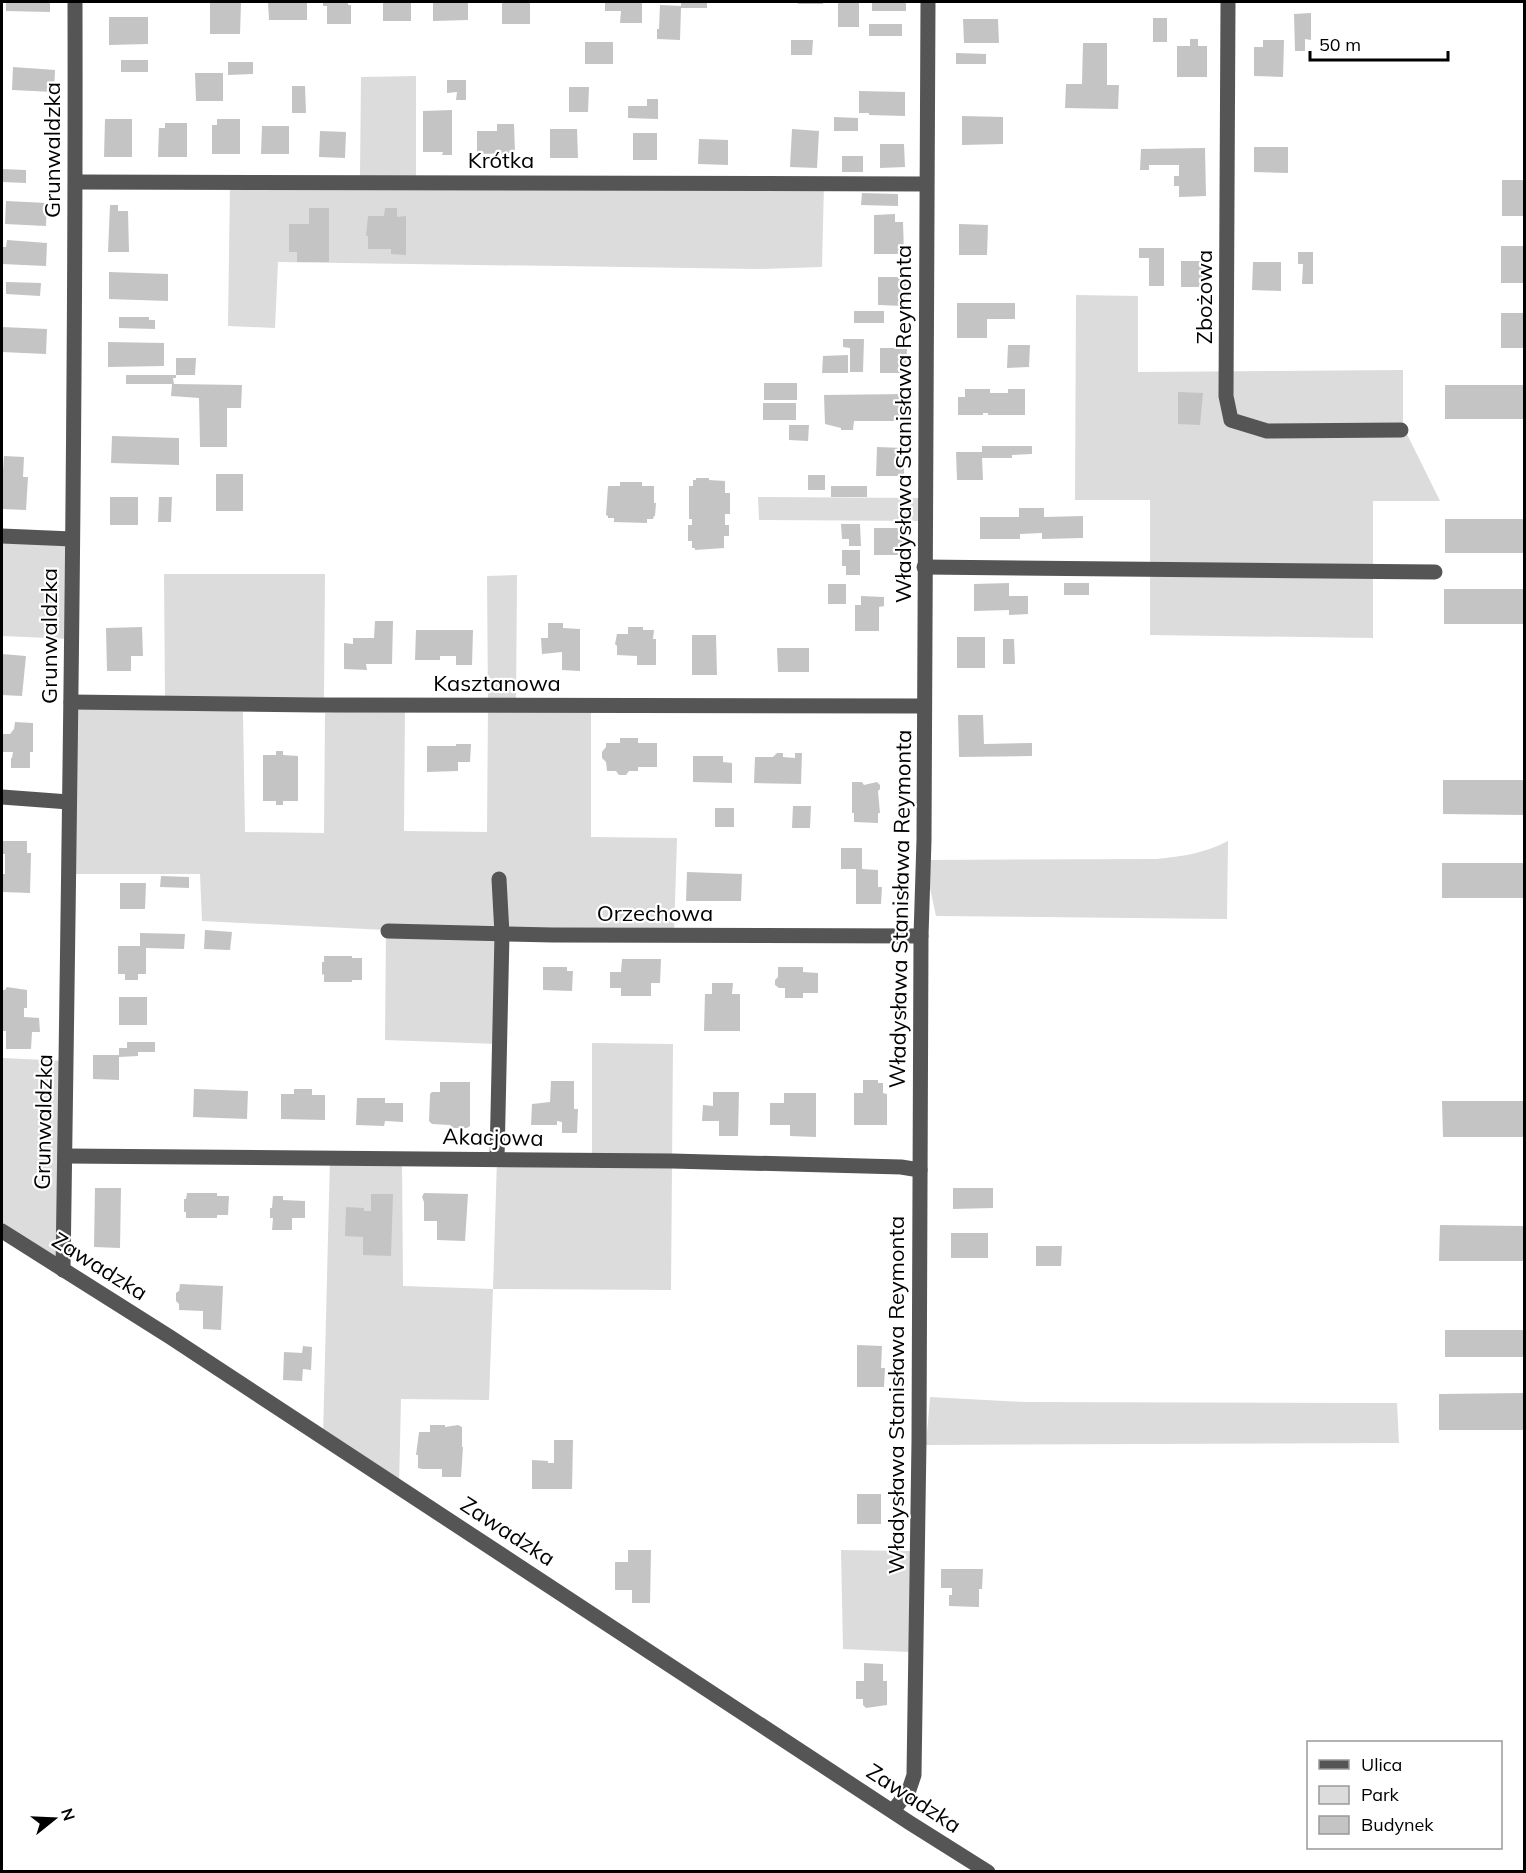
<svg xmlns="http://www.w3.org/2000/svg" width="1526" height="1873" viewBox="0 0 1526 1873" font-family="Mulish,sans-serif">
	<style>
		.green { fill: #dcdcdc }
		.building { fill: #c4c4c4 }
		.lines { fill: none; stroke-linecap: round; stroke-linejoin: round }
		.minor { stroke: #555; stroke-width: 15 }
		.labels { text-anchor: middle; dominant-baseline: central; stroke-width: 4.5; stroke-linejoin: round; paint-order: stroke }
		.street-label { font-size: 22px; fill: #000; stroke: #fff }
	</style>
	<rect width="100%" height="100%" fill="#fff"/>
	<g class="green">
		<path d="M416,76V182L824,184L822,267L758,269L278,262L275,328L228,326L230,182L360,177L361,77Z"/>
		<path d="M1076,295L1138,296V372L1403,370V426L1440,501H1373V638L1150,635V500H1075Z"/>
		<path d="M758,497L925,498V521L759,520Z"/>
		<path d="M2,536L72,539L71,639L2,636Z"/>
		<path d="M164,574H325L324,698L169,704L243,712L245,832L324,833L325,713L405,705L404,831L487,832L488,705L487,576L517,575L516,705H591V837L677,838L674,935L502,934L498,1044L385,1040L386,930L202,921L200,874H70L71,702L165,703Z"/>
		<path d="M1228,841L1227,919L936,916L924,860L1156,859C1184,856 1202,854 1228,841Z"/>
		<path d="M592,1043L673,1044L671,1290L493,1289L489,1400L401,1399L399,1487L323,1437L330,1158L402,1159L403,1286L493,1289L497,1159L592,1160Z"/>
		<path d="M3,1058L66,1061L63,1270L2,1231Z"/>
		<path d="M930,1397L1024,1402L1397,1403L1399,1443L926,1445Z"/>
		<path d="M841,1550L910,1551L909,1652L843,1649Z"/>
	</g>
	<g class="building">
		<path d="M6,2H50V12L6,11Z"/>
		<path d="M210,2H241L240,34H210Z"/>
		<path d="M268,2H307V20H269Z"/>
		<path d="M323,2H348V5H351V24H327V6H323Z"/>
		<rect x="383" y="2" width="28" height="19"/>
		<path d="M433,2H459V3H468V20L433,21Z"/>
		<rect x="502" y="2" width="28" height="22"/>
		<path d="M605,2H642V23H620L621,11H605Z"/>
		<path d="M681,2H707V8H681L680,40L657,39V29H659L660,5L681,6Z"/>
		<rect x="798" y="2" width="25" height="2"/>
		<rect x="838" y="2" width="21" height="25"/>
		<rect x="872" y="2" width="34" height="9"/>
		<path d="M1311,13V40L1305,39V51H1295L1294,14Z"/>
		<path d="M109,17H148V44L109,45Z"/>
		<rect x="1153" y="18" width="14" height="24"/>
		<path d="M963,19H998L999,43H964Z"/>
		<rect x="869" y="24" width="33" height="12"/>
		<path d="M1190,39H1198V46H1207V77H1177V46H1190Z"/>
		<path d="M791,40H813L812,55H791Z"/>
		<path d="M1263,40H1284L1283,77L1254,76V47H1263Z"/>
		<rect x="585" y="42" width="28" height="22"/>
		<path d="M1083,43H1107V85H1119L1118,109L1065,108L1066,84H1082Z"/>
		<path d="M956,53L986,54V64H956Z"/>
		<rect x="121" y="60" width="27" height="12"/>
		<path d="M228,62H253V74L228,75Z"/>
		<path d="M13,67L55,70L54,92L12,90Z"/>
		<path d="M195,73H223V101H196Z"/>
		<path d="M447,80H466V100H456L457,92L447,93Z"/>
		<path d="M292,86H305L306,113H292Z"/>
		<path d="M569,87H589L588,112H569Z"/>
		<path d="M859,91L905,92V116L869,115V113H859Z"/>
		<path d="M647,99H658V119L628,118V106H647Z"/>
		<path d="M452,110V155H442L443,152H423V111Z"/>
		<path d="M962,116L1003,117V144L962,145Z"/>
		<path d="M834,117L858,118V131H834Z"/>
		<path d="M105,119H132V157H104Z"/>
		<path d="M217,119H240V154H212V125H217Z"/>
		<path d="M165,123H187V157H158L159,128H165Z"/>
		<path d="M497,124H514L515,153L477,154V131H497Z"/>
		<path d="M262,126H289V154H261Z"/>
		<path d="M550,129H577L578,158H550Z"/>
		<path d="M792,129L819,131L817,168L790,167Z"/>
		<path d="M320,131L346,132L345,158L319,157Z"/>
		<rect x="633" y="133" width="24" height="27"/>
		<path d="M699,139L728,140V165L698,164Z"/>
		<path d="M880,144H904L905,167L880,168Z"/>
		<path d="M1254,147H1288V173L1254,172Z"/>
		<path d="M1205,148L1206,196L1179,197V186H1174V176H1179V165H1149V170H1140L1141,149Z"/>
		<rect x="842" y="156" width="21" height="16"/>
		<path d="M2,169L26,170V183L2,182Z"/>
		<rect x="1502" y="180" width="22" height="36"/>
		<path d="M862,193L898,194V206L861,205Z"/>
		<path d="M6,201L47,203L46,226L5,224Z"/>
		<path d="M110,205H118V211H128L129,252H108Z"/>
		<path d="M309,208H329V262H297V252H289V224H309Z"/>
		<path d="M385,208H397V217L406,216V255L391,254V249H368V236H366L368,216H384Z"/>
		<path d="M895,214V222H903L904,254H874V215Z"/>
		<path d="M959,224L988,225L987,255H959Z"/>
		<path d="M7,240L47,243L46,266L2,264V247H6Z"/>
		<rect x="1501" y="246" width="23" height="37"/>
		<path d="M1139,248H1164V286H1149V258H1139Z"/>
		<path d="M1298,252H1313V284H1302L1303,264H1298Z"/>
		<rect x="1181" y="261" width="24" height="26"/>
		<path d="M1253,262H1281V291L1252,290Z"/>
		<path d="M109,272L168,274V301L109,299Z"/>
		<path d="M878,277H906L905,306L878,305Z"/>
		<path d="M6,282L41,283L40,296L6,294Z"/>
		<path d="M957,303H1015V319H987V338H957Z"/>
		<rect x="854" y="311" width="30" height="12"/>
		<rect x="1501" y="313" width="23" height="35"/>
		<path d="M119,317H149V320H155V329L119,328Z"/>
		<path d="M2,327L47,329L46,354L2,352Z"/>
		<path d="M843,339H864L863,372H850V348L843,347Z"/>
		<path d="M108,342L164,343V366L108,367Z"/>
		<path d="M1008,345H1030L1029,367L1007,368Z"/>
		<path d="M880,348H907L906,373H880Z"/>
		<path d="M848,355V373H822L823,356Z"/>
		<path d="M176,358H196L195,375H176V378H173L174,384L242,385L241,408H227V447H200L199,398L171,396L172,384H126V375H176Z"/>
		<rect x="764" y="383" width="33" height="17"/>
		<rect x="1445" y="385" width="79" height="34"/>
		<path d="M965,389H990V393H1008V389H1025V415H988V413H983V415H958V397H965Z"/>
		<path d="M1178,392L1203,393L1200,425L1178,424Z"/>
		<path d="M905,394L906,421H854L853,430H841V428L825,424L824,395Z"/>
		<rect x="763" y="403" width="33" height="17"/>
		<path d="M789,425H809L808,441L789,440Z"/>
		<path d="M112,436L179,438V465L111,463Z"/>
		<path d="M982,446H1032V454L1012,455V458H982L983,480H957L956,452H982Z"/>
		<path d="M877,447L904,448V476H876Z"/>
		<path d="M4,456L24,457L23,477H28L26,510L2,509V484Z"/>
		<rect x="216" y="474" width="27" height="37"/>
		<rect x="808" y="475" width="17" height="15"/>
		<path d="M696,478H709V480L725,481V493H730V514H725V525H729V536H724V548L695,550V548H692V541H688V525H692V519H689V486H693V480H696Z"/>
		<path d="M620,482H642V486H654V503H656L655,516H654L653,519H647V523L614,522V518H608V516L606,515L608,486H620Z"/>
		<rect x="831" y="486" width="36" height="11"/>
		<rect x="110" y="497" width="28" height="28"/>
		<path d="M159,497H172L171,522H158Z"/>
		<path d="M1019,508H1044V517L1083,516V538L1042,539V533L1020,534V539H980V517H1019Z"/>
		<rect x="1445" y="519" width="79" height="34"/>
		<path d="M841,524H860L861,546H849V539H842Z"/>
		<rect x="874" y="528" width="31" height="27"/>
		<path d="M842,550H860V575H846V566H842Z"/>
		<path d="M1009,583V596H1028V614L1009,615V610L974,611V584Z"/>
		<rect x="1064" y="583" width="25" height="12"/>
		<rect x="828" y="584" width="18" height="20"/>
		<rect x="1444" y="589" width="80" height="35"/>
		<path d="M861,596L884,597V606L879,607V631H855V605H861Z"/>
		<path d="M375,621H393L392,664H366L367,670L344,669V643L353,644V638H374Z"/>
		<path d="M548,623H563V628L580,629V671L562,670V652L542,654L541,638H548Z"/>
		<path d="M142,627L143,656H131V671H107L106,628Z"/>
		<path d="M628,627H643V630H654L653,639H656V665H637V656L617,655V646L615,644L617,634H628Z"/>
		<path d="M416,630H473L472,665H456V656H440V660H415Z"/>
		<path d="M692,635H716L717,675H692Z"/>
		<rect x="957" y="637" width="28" height="31"/>
		<path d="M1003,639H1014L1015,664H1003Z"/>
		<path d="M777,648H809V672H778Z"/>
		<path d="M2,654L26,656L22,696L2,695Z"/>
		<path d="M958,715H983L984,744L1032,743V756L959,757Z"/>
		<path d="M15,722L33,723V752H30V768H11V758H12L13,752H3V734H10L14,729Z"/>
		<path d="M620,738H638V743H657V767H638V771H629L626,775H619L616,771H607L606,762L602,758V752L606,747V743H620Z"/>
		<path d="M456,744H471L470,762H458V771L427,772V746H456Z"/>
		<path d="M276,751H283V755L298,756V801H283V805H276V801H263V755H276Z"/>
		<path d="M777,753H783V757L795,758V753H802L801,784L754,783L755,757H773Z"/>
		<path d="M693,756H723V762L732,763V783L693,782Z"/>
		<path d="M1443,780H1524V815L1443,814Z"/>
		<path d="M852,782H862L864,785L877,782L880,785V789L878,791L880,813H878V823L854,822V813H852Z"/>
		<path d="M793,806H811L810,828H792Z"/>
		<rect x="715" y="808" width="19" height="19"/>
		<path d="M2,841H27V853H31L30,893L2,892V874H5V854H2Z"/>
		<path d="M841,848H862V869L878,870V887H882L881,904H856V869H841Z"/>
		<rect x="1442" y="863" width="82" height="35"/>
		<path d="M687,872L742,874L741,901H686Z"/>
		<path d="M161,876L189,877V888L160,887Z"/>
		<path d="M120,883H146L145,909H120Z"/>
		<path d="M205,930L232,932L230,950L204,949Z"/>
		<path d="M140,933L185,934L184,949L146,948V974H138V980H125V974H118V946H140Z"/>
		<path d="M324,956H352V958H362V980H352V982H324V974L322,975V962H324Z"/>
		<path d="M622,959H661L660,983H651V996H621V988H610V972H621Z"/>
		<path d="M543,967H567V971H573L572,991L543,990Z"/>
		<path d="M778,967H803V972L818,973V993H803V998H785V988H779L775,985V980L778,977Z"/>
		<path d="M712,983H733L732,994H740V1031H704L705,994H712Z"/>
		<path d="M7,987L27,990V1008H24V1017L39,1018L40,1032H32L31,1049H6V1031H2V990H5Z"/>
		<rect x="119" y="997" width="28" height="28"/>
		<path d="M127,1042H155V1052H138V1056L119,1057V1080L93,1079V1055H119V1048H127Z"/>
		<path d="M863,1080H878V1083H883V1093L887,1094V1125H854V1093H863Z"/>
		<path d="M551,1081H574V1109H578L577,1133H562V1122L557,1121V1125H531L532,1104L550,1102Z"/>
		<path d="M440,1082H470V1126L467,1128H453L450,1125L432,1124L429,1121L430,1094L432,1092H440Z"/>
		<path d="M194,1089L248,1091L247,1119L193,1117Z"/>
		<path d="M294,1089H312V1095H325V1120L281,1119V1094H294Z"/>
		<path d="M713,1092H739L738,1136H719V1121H702L703,1105L713,1106Z"/>
		<path d="M784,1093H816V1137L790,1136V1125H770V1103H784Z"/>
		<path d="M357,1098H385V1103H403V1122L385,1121L384,1126L356,1125Z"/>
		<path d="M1442,1101H1524V1137H1443Z"/>
		<path d="M95,1188H121L120,1248L94,1247Z"/>
		<path d="M953,1188H993V1208L953,1209Z"/>
		<path d="M187,1193H217V1196H229L228,1215H217V1218H186V1212H184V1199H186Z"/>
		<path d="M424,1193L468,1194L465,1241L437,1240V1221H424V1202L422,1197Z"/>
		<path d="M371,1194H393L391,1256L363,1255V1237L345,1236L346,1207L364,1208V1211H371Z"/>
		<path d="M273,1196H283V1200L305,1201V1218H292V1230H272L273,1218H270V1208H272Z"/>
		<path d="M1440,1225L1524,1226V1261H1439Z"/>
		<rect x="951" y="1233" width="37" height="25"/>
		<path d="M1036,1246H1062L1061,1266H1036Z"/>
		<path d="M180,1284L223,1286L221,1330L203,1329V1311L179,1310V1304L176,1301V1293L179,1291Z"/>
		<rect x="1445" y="1330" width="79" height="27"/>
		<path d="M857,1345L882,1346L881,1368H885L884,1387H857Z"/>
		<path d="M303,1346L312,1347L311,1370L303,1369L302,1381L283,1380L284,1352L302,1353Z"/>
		<path d="M1524,1393V1430H1439V1394Z"/>
		<path d="M430,1425H445V1427L458,1425L462,1427V1447H463L461,1477H442V1469H422L418,1468V1455H416L419,1432H430Z"/>
		<path d="M554,1440H573L572,1489H532V1460L548,1461V1463H554Z"/>
		<rect x="857" y="1494" width="24" height="30"/>
		<path d="M628,1550H651L650,1603H632V1590H615V1562H628Z"/>
		<path d="M941,1569H983L982,1589H979V1607L949,1606V1595H952V1588H941Z"/>
		<path d="M864,1663L883,1664V1681H887V1705L866,1708L863,1705V1699H856V1681H864Z"/>
	</g>
	<g class="lines">
		<g class="minor">
			<path d="M1228,2L1226,396L1231,420L1267,431L1401,430"/>
			<path d="M76,182L926,184"/>
			<path d="M2,536L72,539"/>
			<path d="M924,567L1435,572"/>
			<path d="M71,702L317,705L924,706"/>
			<path d="M2,797L69,802"/>
			<path d="M388,931L553,935L921,936"/>
			<path d="M65,1156L672,1161L901,1167L920,1170"/>
			<path d="M497,1159L502,934L499,879"/>
			<path d="M2,1231L170,1337L910,1823L988,1872"/>
			<path d="M63,1270C69,847 76,424 75,2"/>
			<path d="M893,1811L909,1790L914,1775L919,1441L921,936L924,840L928,2"/>
		</g>
	</g>
	<g class="labels">
		<g class="street-label">
			<text transform="translate(52 150) rotate(-90)">Grunwaldzka</text>
			<text x="501" y="160">Krótka</text>
			<text transform="translate(1204 297) rotate(-90)">Zbożowa</text>
			<text transform="translate(903 424) rotate(-90)">Władysława Stanisława Reymonta</text>
			<text transform="translate(49 636) rotate(-90)">Grunwaldzka</text>
			<text x="497" y="683">Kasztanowa</text>
			<text transform="translate(900 909) rotate(-89)">Władysława Stanisława Reymonta</text>
			<text x="655" y="913">Orzechowa</text>
			<text transform="translate(43 1122) rotate(-89)">Grunwaldzka</text>
			<text transform="translate(493 1137) rotate(1)">Akacjowa</text>
			<text transform="translate(100 1266) rotate(32)">Zawadzka</text>
			<text transform="translate(896 1395) rotate(-90)">Władysława Stanisława Reymonta</text>
			<text transform="translate(508 1531) rotate(33)">Zawadzka</text>
			<text transform="translate(914 1798) rotate(33)">Zawadzka</text>
		</g>
	</g>
	<rect width="1526" height="1873" fill="none" stroke="#000000" stroke-width="6"/>
	<rect x="1307" y="1741" width="195" height="108" fill="#ffffff" stroke="#999999" stroke-width="1.5"/>
	<rect x="1319" y="1760" width="30" height="9" fill="#555555" stroke="#999999" stroke-width="1.5"/>
	<text x="1361" y="1771" font-size="18" fill="#000000">Ulica</text>
	<rect x="1319" y="1786" width="30" height="18" fill="#dcdcdc" stroke="#999999" stroke-width="1.5"/>
	<text x="1361" y="1801" font-size="18" fill="#000000">Park</text>
	<rect x="1319" y="1816" width="30" height="18" fill="#c4c4c4" stroke="#999999" stroke-width="1.5"/>
	<text x="1361" y="1831" font-size="18" fill="#000000">Budynek</text>
	<g transform="translate(54 1819) rotate(72)" stroke="#ffffff" stroke-width="4.5" paint-order="stroke">
	<path d="M0-4.5L10 22L0 15L-10 22Z" fill="#000000"/>
	<text y="-9" font-size="16" font-weight="bold" text-anchor="middle" fill="#000000">N</text>
	</g>
	<path d="M1310 51v9h138v-9" fill="none" stroke="#000000" stroke-width="3"/>
	<text x="1319" y="51" font-size="18" fill="#000000" stroke="#ffffff" stroke-width="4.5" paint-order="stroke">50 m</text>
</svg>
